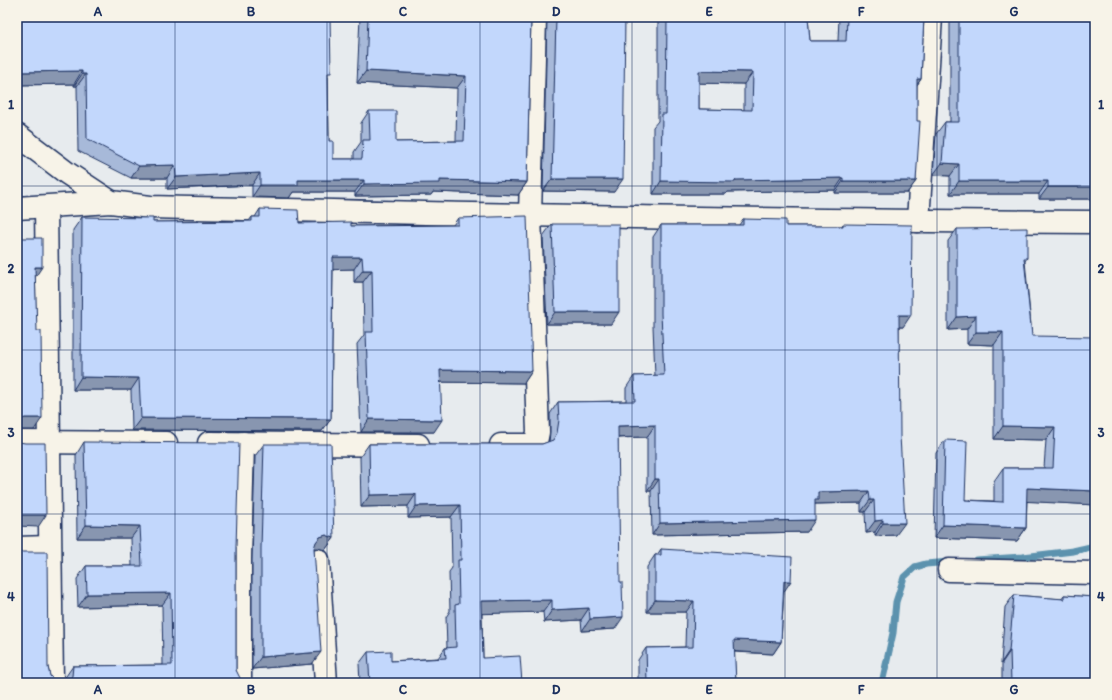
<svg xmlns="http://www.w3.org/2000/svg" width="1112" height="700" viewBox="0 0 1112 700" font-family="Itim,sans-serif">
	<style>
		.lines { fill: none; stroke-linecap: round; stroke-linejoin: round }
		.stream { stroke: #5b92ae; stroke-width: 7 }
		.minor-casing { stroke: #1b2f5e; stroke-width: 25 }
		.minor { stroke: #f7f3e8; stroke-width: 22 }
		.wall { fill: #a7b9d9; stroke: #1b2f5e; fill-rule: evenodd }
		.shaded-wall { fill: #8896b0; stroke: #1b2f5e }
		.building { fill: #c2d7fc; stroke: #1b2f5e; fill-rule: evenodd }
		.grid { fill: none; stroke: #1b2f5e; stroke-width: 1; stroke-opacity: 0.55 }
		.neatline { fill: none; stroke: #1b2f5e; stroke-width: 1.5 }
		.grid-label { font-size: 13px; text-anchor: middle; font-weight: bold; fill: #1b2f5e }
	</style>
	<rect width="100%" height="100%" fill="#e7ebee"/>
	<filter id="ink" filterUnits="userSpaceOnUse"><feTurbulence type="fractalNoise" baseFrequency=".025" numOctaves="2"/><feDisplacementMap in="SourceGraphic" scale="8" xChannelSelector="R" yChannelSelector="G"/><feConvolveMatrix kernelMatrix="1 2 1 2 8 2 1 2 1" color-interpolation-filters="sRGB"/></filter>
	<g filter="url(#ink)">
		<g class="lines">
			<g class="stream">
				<path d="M976,560L1023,557L1073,551L1095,546"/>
				<path d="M882,683L893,633L896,602L904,577L915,567L926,564L950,562"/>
			</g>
			<g class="minor-casing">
				<g id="minor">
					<path d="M17,135L67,173L111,202"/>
					<path d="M46,207L52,683"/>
					<path d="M17,208L111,202L150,207C465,214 780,221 1095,222"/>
					<path d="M918,221L931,17"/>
					<path d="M17,442L166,443"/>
					<path d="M209,443L418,445"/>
					<path d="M501,445H529L536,442L538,432L530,216L535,17"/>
					<path d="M17,548L49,547"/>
					<path d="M318,560L326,683"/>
					<path d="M949,570L1095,573"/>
					<path d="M240,683V560L243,443"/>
				</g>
			</g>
			<use href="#minor" class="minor"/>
		</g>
		<g class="wall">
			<path d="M17,17L328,77L329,141L333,159H354V152L361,142V123L369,111L396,142L456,141L457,88L357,83L360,17H531L527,182L518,195L433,192L431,195L355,196V192H293L289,198L252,197V185L167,189V178H131L78,151L77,86H74V84L17,85Z"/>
			<path d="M547,17H625L614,192L543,191Z"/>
			<path d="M658,17H808L810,41H838L839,17H924L921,79L917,85L916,181L907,193H835V190L728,192L726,194H653V127L658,121ZM699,83L744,84V110L699,109Z"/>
			<path d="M950,17H1095V199H1039V194H950V176L933,175L936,134L945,122H950Z"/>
			<path d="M260,209L299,223L351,226L453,225L458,218L532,371L524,383L441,382L434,432H361L357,344L364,335L363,282H354V269H333L331,419L322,431L132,430L131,390H73V230L82,217L153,222L249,221L252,217H255Z"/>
			<path d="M743,219L786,226H842L843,224L903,327H899L896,535L875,536V532L866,533L865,512H861V503L815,504L807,532L652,535L651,491H647V437L618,438L615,629L582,631L581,620L544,622L543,612L482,613L483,658L522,683H360L359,664L368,652L391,661L438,658L445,648H447L446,617L450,611L449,572L452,568L451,517L408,518V506L361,507L360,457L369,444H542L549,442L550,432V414L558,402L626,401V388L634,376H655L653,326V237L661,225H739Z"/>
			<path d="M552,224L611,324H547L543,236Z"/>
			<path d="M957,229L1027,258L1025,261L1032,336L1095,505L1027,501L1026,528L1017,541L934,538L936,453L945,440L965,500L994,501V481L1003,468H1044L1046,440L994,439V345L967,344V329L948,330V241Z"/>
			<path d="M84,442L236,547V670L240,683H17L48,667L50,676L55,681L61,683L64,682V679L73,666L163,665L162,605L78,607L77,579L86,566H132L131,538H77L76,455Z"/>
			<path d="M264,444L334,538L325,550L318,548L314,549L312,664L252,669V560L255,456Z"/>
			<path d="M661,549L784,592L781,642L773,654L734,652L736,683H638V660L646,648L685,647L686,612H647V567L655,555H657Z"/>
			<path d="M1095,580V683H1002V663H1001L1005,607L1014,595L1061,599L1064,595L1091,597V585Z"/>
		</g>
		<g class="shaded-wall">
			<path d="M82,71L74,84L17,85V72Z"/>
			<path d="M366,71L466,76L457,88L357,83Z"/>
			<path d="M699,71L753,72L744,84L690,83Z"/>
			<path d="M82,74H86L77,86H74Z"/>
			<path d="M917,79H921L913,91Z"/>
			<path d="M942,163L959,164L950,176L933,175Z"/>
			<path d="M175,165L167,178H131L139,166Z"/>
			<path d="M260,173L252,185L167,189L176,177Z"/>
			<path d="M843,178L835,190L728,192L726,194H653L661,181Z"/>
			<path d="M552,179H623L614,192L543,191Z"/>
			<path d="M298,180H364L355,192H293L289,198L252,197L260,185Z"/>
			<path d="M440,180L527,182L518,195L433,192L431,195L355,196L364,184Z"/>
			<path d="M843,181H916L907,193H835Z"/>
			<path d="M959,181H1048L1039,194H950Z"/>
			<path d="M1048,187H1095V199H1039Z"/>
			<path d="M333,257H362L354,269L324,270Z"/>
			<path d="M35,267H42L34,279Z"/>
			<path d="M363,270H372L363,282H354Z"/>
			<path d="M555,312H619L611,324H547Z"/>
			<path d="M899,315H911L903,327H891Z"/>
			<path d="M976,316L967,329L948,330L957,317Z"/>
			<path d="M976,332H1003L994,345L967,344Z"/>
			<path d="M440,370L532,371L524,383L432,382Z"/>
			<path d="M81,377L139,378L131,390H73Z"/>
			<path d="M25,418H42L34,430H17V422L19,420Z"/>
			<path d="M141,418L331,419L322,431L132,430Z"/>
			<path d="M369,419L442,420L434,432H361Z"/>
			<path d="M655,425L647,437L609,438L618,426Z"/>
			<path d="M1003,426L1055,427L1046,440L994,439Z"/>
			<path d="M655,479H659L651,491H647Z"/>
			<path d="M1027,488L1095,491V505L1018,501Z"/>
			<path d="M869,491L861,503L812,504L818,492Z"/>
			<path d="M416,494L408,506L361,507L370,495Z"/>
			<path d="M870,500H874L865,512H861Z"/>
			<path d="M460,505L451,517L408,518L416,506Z"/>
			<path d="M17,515H46L38,527L17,526Z"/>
			<path d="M815,520L807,532L652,535L660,523Z"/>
			<path d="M883,520L875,532L866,533L875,521Z"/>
			<path d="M883,523H905L896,535L875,536Z"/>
			<path d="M86,525L140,526L131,538H77Z"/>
			<path d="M943,525L1026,528L1017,541L934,538Z"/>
			<path d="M326,535L334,538L325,550L318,548L311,549L316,542L320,537Z"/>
			<path d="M784,581H791L783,593Z"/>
			<path d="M171,593L162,605L78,607L87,594Z"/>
			<path d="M552,600L543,612L473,614L481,601Z"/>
			<path d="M655,600L694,601L686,612H647Z"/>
			<path d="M589,608L581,620L544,622L552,610Z"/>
			<path d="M623,617L615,629L582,631L590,619Z"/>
			<path d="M734,640L781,642L773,654L726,651Z"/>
			<path d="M1009,651H1010L1002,663H1001Z"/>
			<path d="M321,652L312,664L252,669L261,657Z"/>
		</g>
		<g class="building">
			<path d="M17,17H330L331,73H328L329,141H333V159H362L363,140H370L369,111H396V142L464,141L466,76L366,71L368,17H531L527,182L440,180V183L364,184V180H298V185H260V173L176,177L175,165L139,166L87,139L86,74H82V71L17,72Z"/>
			<path d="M556,17H625L623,179H552Z"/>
			<path d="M667,17H808L810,41H846L847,17H924L921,79H917V121H920L916,181H843V178L735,180V182L661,181L662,114H666ZM699,71L753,72L752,110L699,109Z"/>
			<path d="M959,17H1095V187H1048V181H959V164L942,163L945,122H959Z"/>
			<path d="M260,209L298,210L299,223L351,222V226L458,225V218L527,216L532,371L440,370L442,420L369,419L366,332H373L372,270H363L362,257H333L331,419L141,418L139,378L81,377L82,217L153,218V222L252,221V217H260Z"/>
			<path d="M743,219L786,220V226H843V224L912,225L911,315H899L900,436L905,523H883V520L875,521L874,500H870L869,491L818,492V500H815V520L660,523L659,479H655V425L618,426L620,582H622L623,617L590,619L589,608L552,610V600L481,601L483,658L520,656L522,683H370L368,652L391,651V661L446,658L445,648L456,647L455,605L459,604L458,560H461L460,505L416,506V494L370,495L369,444H542L553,440L557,433L559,420L558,402L635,401L634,376L664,375L661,314V225H743Z"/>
			<path d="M552,224H619V312H555Z"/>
			<path d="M1027,228V258H1024L1032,336L1095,337V491L1027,488L1026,528L943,525L945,440L967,441L965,500L1003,502V468H1053L1055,427L1003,426V332H976V316L957,317V229Z"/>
			<path d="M17,238H42V267H35L37,331H41L42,418H25L19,420L17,422Z"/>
			<path d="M17,440L19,442L25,443H45L46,515H17Z"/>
			<path d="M84,442L239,443L236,547V670L240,678V683H17V552H47L48,667L50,676L55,681L61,683L68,681L72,676L73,666L172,665L171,593L87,594L86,566H142L140,526L86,525Z"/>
			<path d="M264,444H331L334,538L326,535L320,537L316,542L314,548L321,652L261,657V548Z"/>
			<path d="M661,549L792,557L791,581H784L781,642L734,640L736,683H647L646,648L693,647L694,601L655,600V555H661Z"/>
			<path d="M1014,595L1064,599V595L1095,597V683H1011L1010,651H1009Z"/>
		</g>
	</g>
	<path class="grid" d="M175,17V683M327,17V683M480,17V683M632,17V683M785,17V683M937,17V683M17,186H1095M17,350H1095M17,514H1095"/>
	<rect width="1112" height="700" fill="none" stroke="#f7f3e8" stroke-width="44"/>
	<rect x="22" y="22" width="1068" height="656" class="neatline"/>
	<g class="grid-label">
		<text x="98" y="16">A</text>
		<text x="251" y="16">B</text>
		<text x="403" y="16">C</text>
		<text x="556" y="16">D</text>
		<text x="709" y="16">E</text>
		<text x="861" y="16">F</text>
		<text x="1014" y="16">G</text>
		<text x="11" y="109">1</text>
		<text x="1101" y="109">1</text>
		<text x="11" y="273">2</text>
		<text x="1101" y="273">2</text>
		<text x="11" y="437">3</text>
		<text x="1101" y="437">3</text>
		<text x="11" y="601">4</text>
		<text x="1101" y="601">4</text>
		<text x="98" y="694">A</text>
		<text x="251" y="694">B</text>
		<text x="403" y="694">C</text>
		<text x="556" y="694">D</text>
		<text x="709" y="694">E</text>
		<text x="861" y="694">F</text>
		<text x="1014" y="694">G</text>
	</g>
</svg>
